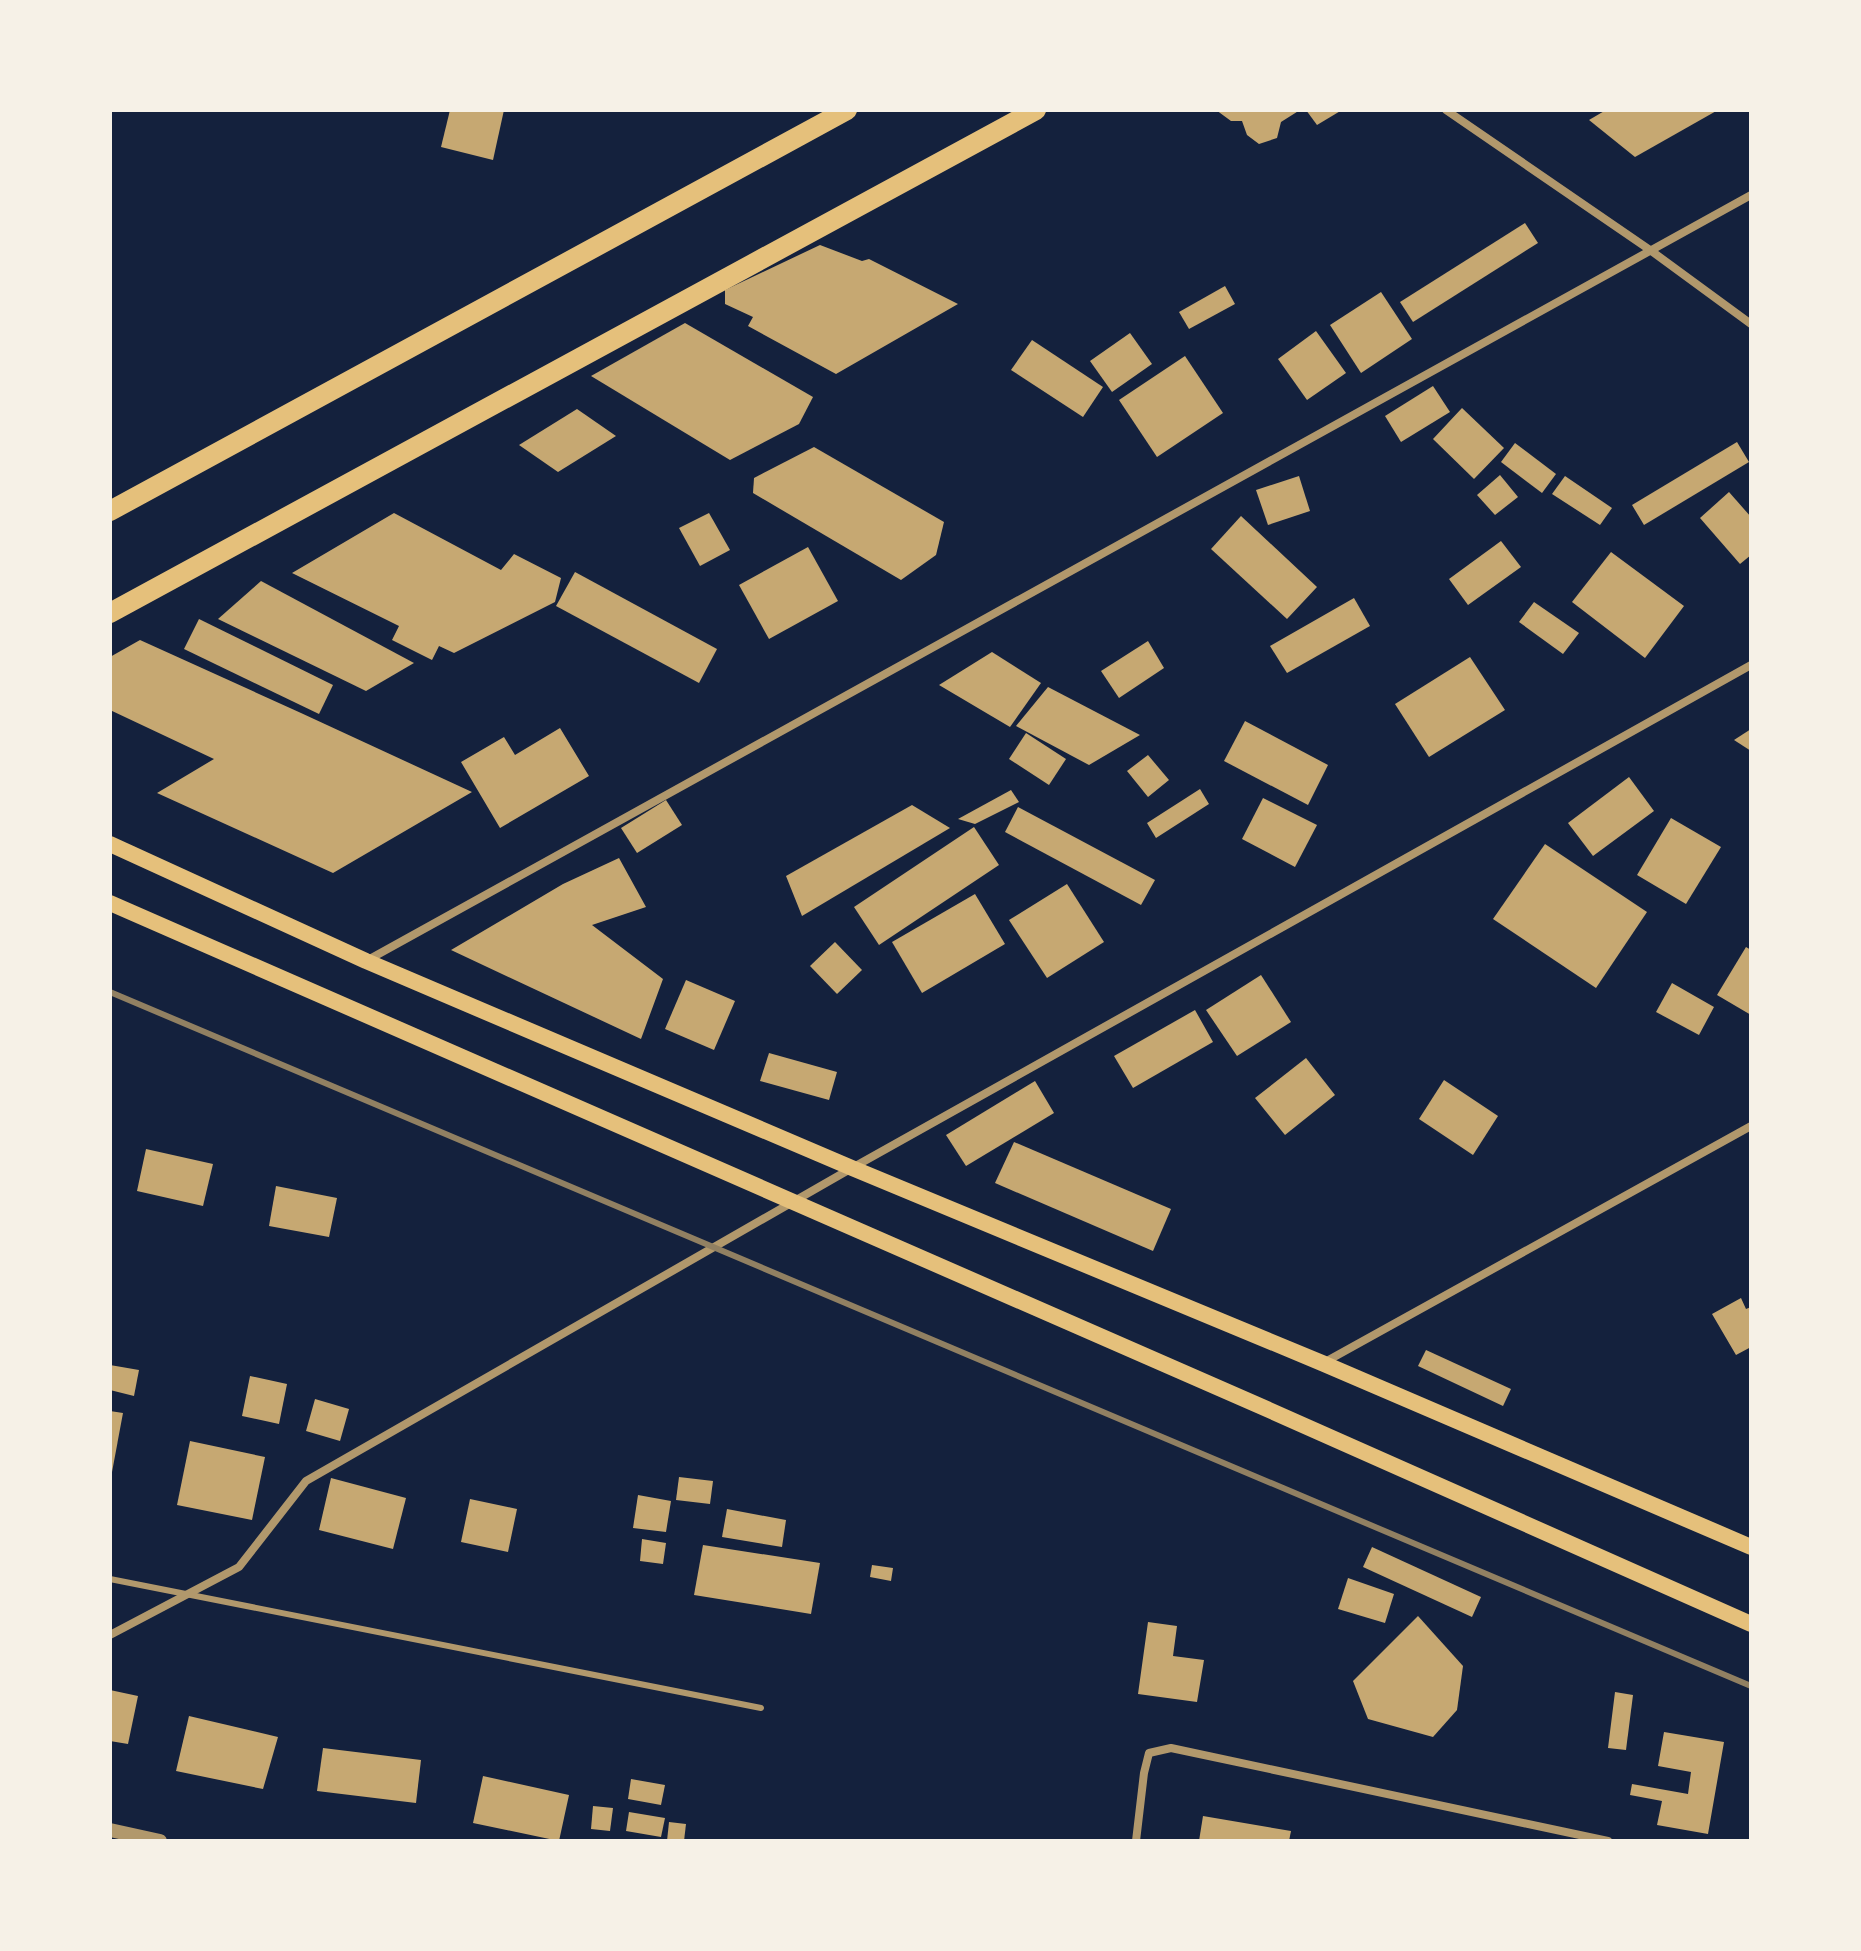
<svg xmlns="http://www.w3.org/2000/svg" width="1861" height="1951" viewBox="0 0 1861 1951" font-family="Helvetica,sans-serif">
	<style>
		.building { fill: #c6a872 }
		.lines { fill: none; stroke-linecap: round; stroke-linejoin: round }
		.service { stroke: #b1986c; stroke-width: 6 }
		.minor { stroke: #b1986c; stroke-width: 8 }
		.tertiary { stroke: #b1986c; stroke-width: 14 }
		.secondary { stroke: #e5c07b; stroke-width: 16 }
		.primary { stroke: #e5c07b; stroke-width: 20 }
		.rail { stroke: #918062; stroke-width: 6 }
	</style>
	<rect width="100%" height="100%" fill="#14213d"/>
	<g class="building">
		<path d="M450,110H504L493,160L441,147Z"/>
		<path d="M1216,110H1300L1281,122L1277,138L1259,144L1247,135L1242,121H1231Z"/>
		<path d="M1306,110H1342L1317,125Z"/>
		<path d="M1606,110H1718L1635,157L1589,120Z"/>
		<path d="M1525,223L1538,243L1413,322L1400,302Z"/>
		<path d="M820,245L862,261L869,259L958,304L836,374L748,326L753,317L725,304V290Z"/>
		<path d="M1225,286L1235,304L1189,329L1179,312Z"/>
		<path d="M1381,292L1412,339L1361,373L1330,325Z"/>
		<path d="M685,323L813,397L799,424L730,460L591,376Z"/>
		<path d="M1316,331L1346,373L1307,400L1278,359Z"/>
		<path d="M1130,333L1152,364L1112,392L1090,361Z"/>
		<path d="M1032,340L1103,387L1083,417L1011,370Z"/>
		<path d="M1185,356L1223,413L1157,457L1119,400Z"/>
		<path d="M1433,386L1450,412L1401,442L1385,416Z"/>
		<path d="M1462,408L1504,448L1474,479L1433,439Z"/>
		<path d="M577,409L616,436L558,472L519,445Z"/>
		<path d="M1737,442L1749,462L1644,525L1632,505Z"/>
		<path d="M1515,443L1556,474L1542,493L1501,462Z"/>
		<path d="M814,447L944,522L936,555L901,580L753,493L754,478Z"/>
		<path d="M1500,475L1518,497L1495,515L1477,495Z"/>
		<path d="M1299,476L1310,511L1268,525L1256,490Z"/>
		<path d="M1565,476L1612,508L1600,525L1552,494Z"/>
		<path d="M1729,492L1751,517V555L1740,564L1700,518Z"/>
		<path d="M394,513L501,570L514,554L561,578L555,602L454,653L439,646L432,660L392,640L399,626L292,573Z"/>
		<path d="M709,513L730,550L700,566L679,528Z"/>
		<path d="M1241,516L1317,587L1287,619L1211,549Z"/>
		<path d="M1501,541L1521,567L1468,605L1449,579Z"/>
		<path d="M808,547L838,601L769,639L739,585Z"/>
		<path d="M1611,552L1684,606L1645,658L1572,602Z"/>
		<path d="M575,572L717,649L699,683L556,606Z"/>
		<path d="M261,581L414,663L366,691L218,619Z"/>
		<path d="M1354,598L1370,626L1287,673L1270,646Z"/>
		<path d="M1534,602L1579,633L1563,654L1519,622Z"/>
		<path d="M199,619L333,685L319,714L184,649Z"/>
		<path d="M140,640L301,713L472,792L333,873L157,793L214,759L110,710V657Z"/>
		<path d="M1148,641L1164,668L1119,698L1101,671Z"/>
		<path d="M992,652L1041,683L1010,727L939,685Z"/>
		<path d="M1470,657L1505,710L1429,757L1395,704Z"/>
		<path d="M1048,687L1140,735L1089,765L1016,726Z"/>
		<path d="M1245,721L1328,765L1308,805L1224,761Z"/>
		<path d="M560,728L589,776L500,828L461,762L504,737L515,755Z"/>
		<path d="M1751,729V751L1734,740Z"/>
		<path d="M1026,733L1066,759L1049,785L1009,759Z"/>
		<path d="M1148,755L1169,780L1148,797L1127,771Z"/>
		<path d="M1629,777L1654,811L1593,856L1568,823Z"/>
		<path d="M1200,789L1209,804L1156,838L1147,823Z"/>
		<path d="M1011,790L1019,802L975,824L958,819Z"/>
		<path d="M1263,798L1317,825L1295,867L1242,839Z"/>
		<path d="M666,800L682,825L637,853L621,828Z"/>
		<path d="M912,805L950,828L802,916L786,876Z"/>
		<path d="M1018,807L1155,880L1141,905L1005,832Z"/>
		<path d="M1671,818L1721,847L1686,904L1637,875Z"/>
		<path d="M974,827L999,865L879,945L854,907Z"/>
		<path d="M1545,844L1647,912L1596,988L1493,919Z"/>
		<path d="M619,858L646,907L592,925L663,979L641,1039L451,950L563,884Z"/>
		<path d="M1067,884L1104,942L1047,978L1009,920Z"/>
		<path d="M975,894L1005,944L922,993L892,942Z"/>
		<path d="M835,942L862,970L837,994L810,966Z"/>
		<path d="M1746,947L1751,950V1015L1717,995Z"/>
		<path d="M1261,975L1291,1022L1237,1056L1206,1010Z"/>
		<path d="M686,980L735,1001L714,1050L665,1029Z"/>
		<path d="M1672,983L1714,1007L1699,1035L1656,1012Z"/>
		<path d="M1195,1010L1213,1042L1133,1088L1114,1056Z"/>
		<path d="M769,1053L837,1072L829,1100L760,1081Z"/>
		<path d="M1306,1058L1335,1095L1285,1135L1255,1098Z"/>
		<path d="M1444,1080L1498,1116L1473,1155L1419,1119Z"/>
		<path d="M1035,1081L1054,1113L966,1166L946,1135Z"/>
		<path d="M1014,1142L1171,1209L1153,1251L995,1183Z"/>
		<path d="M146,1149L213,1164L203,1206L137,1191Z"/>
		<path d="M276,1186L337,1198L329,1237L269,1226Z"/>
		<path d="M1741,1298L1746,1309L1751,1307V1347L1736,1355L1712,1314Z"/>
		<path d="M1426,1350L1511,1389L1503,1406L1418,1366Z"/>
		<path d="M110,1365L139,1370L134,1396L110,1390Z"/>
		<path d="M250,1376L287,1384L279,1424L242,1416Z"/>
		<path d="M315,1399L349,1409L340,1441L306,1431Z"/>
		<path d="M110,1411L123,1413L112,1472H110Z"/>
		<path d="M190,1441L265,1457L252,1520L177,1505Z"/>
		<path d="M679,1477L713,1481L710,1504L676,1500Z"/>
		<path d="M331,1478L406,1498L393,1549L319,1530Z"/>
		<path d="M638,1495L671,1501L666,1532L633,1528Z"/>
		<path d="M470,1499L517,1509L508,1552L461,1542Z"/>
		<path d="M727,1509L786,1520L782,1547L722,1537Z"/>
		<path d="M642,1539L666,1543L663,1564L640,1561Z"/>
		<path d="M703,1545L820,1563L811,1614L694,1595Z"/>
		<path d="M1372,1547L1481,1597L1472,1617L1363,1567Z"/>
		<path d="M872,1565L893,1568L891,1581L870,1577Z"/>
		<path d="M1348,1578L1394,1594L1385,1623L1338,1609Z"/>
		<path d="M1418,1616L1463,1666L1457,1710L1433,1737L1368,1719L1353,1681Z"/>
		<path d="M1148,1622L1177,1626L1173,1656L1204,1660L1197,1702L1138,1694Z"/>
		<path d="M110,1690L138,1696L128,1744L110,1741Z"/>
		<path d="M1615,1692L1633,1695L1626,1750L1608,1748Z"/>
		<path d="M189,1716L278,1737L263,1789L176,1771Z"/>
		<path d="M1664,1732L1724,1742L1708,1834L1657,1825L1662,1801L1630,1795L1632,1784L1688,1794L1691,1772L1658,1766Z"/>
		<path d="M323,1748L421,1760L416,1803L317,1791Z"/>
		<path d="M483,1776L569,1795L559,1841L473,1823Z"/>
		<path d="M631,1779L665,1785L661,1805L628,1799Z"/>
		<path d="M593,1806L613,1808L610,1831L591,1829Z"/>
		<path d="M629,1812L665,1818L661,1837L626,1831Z"/>
		<path d="M1203,1816L1291,1831L1289,1841H1199Z"/>
		<path d="M669,1822L686,1824L684,1841H667Z"/>
	</g>
	<g class="lines">
		<path class="service" d="M110,1579L761,1708"/>
		<g class="minor">
			<path d="M1446,110L1650,250L1751,324"/>
			<path d="M366,961L1751,195"/>
			<path d="M1325,1362L1751,1126"/>
			<path d="M110,1635L239,1567L306,1481L852,1168L1751,665"/>
			<path d="M1136,1841L1144,1773L1149,1753L1171,1748L1608,1841"/>
		</g>
		<path class="tertiary" d="M110,1830L160,1841"/>
		<g class="secondary">
			<path d="M110,844L366,961L852,1168L1322,1363L1751,1547"/>
			<path d="M110,903L1269,1410L1751,1624"/>
		</g>
		<g class="primary">
			<path d="M110,511L847,110"/>
			<path d="M110,613L1036,110"/>
		</g>
		<path class="rail" d="M110,992L1751,1686"/>
	</g>
	<rect width="1861" height="1951" fill="none" stroke="#f6f1e7" stroke-width="224"/>
</svg>
